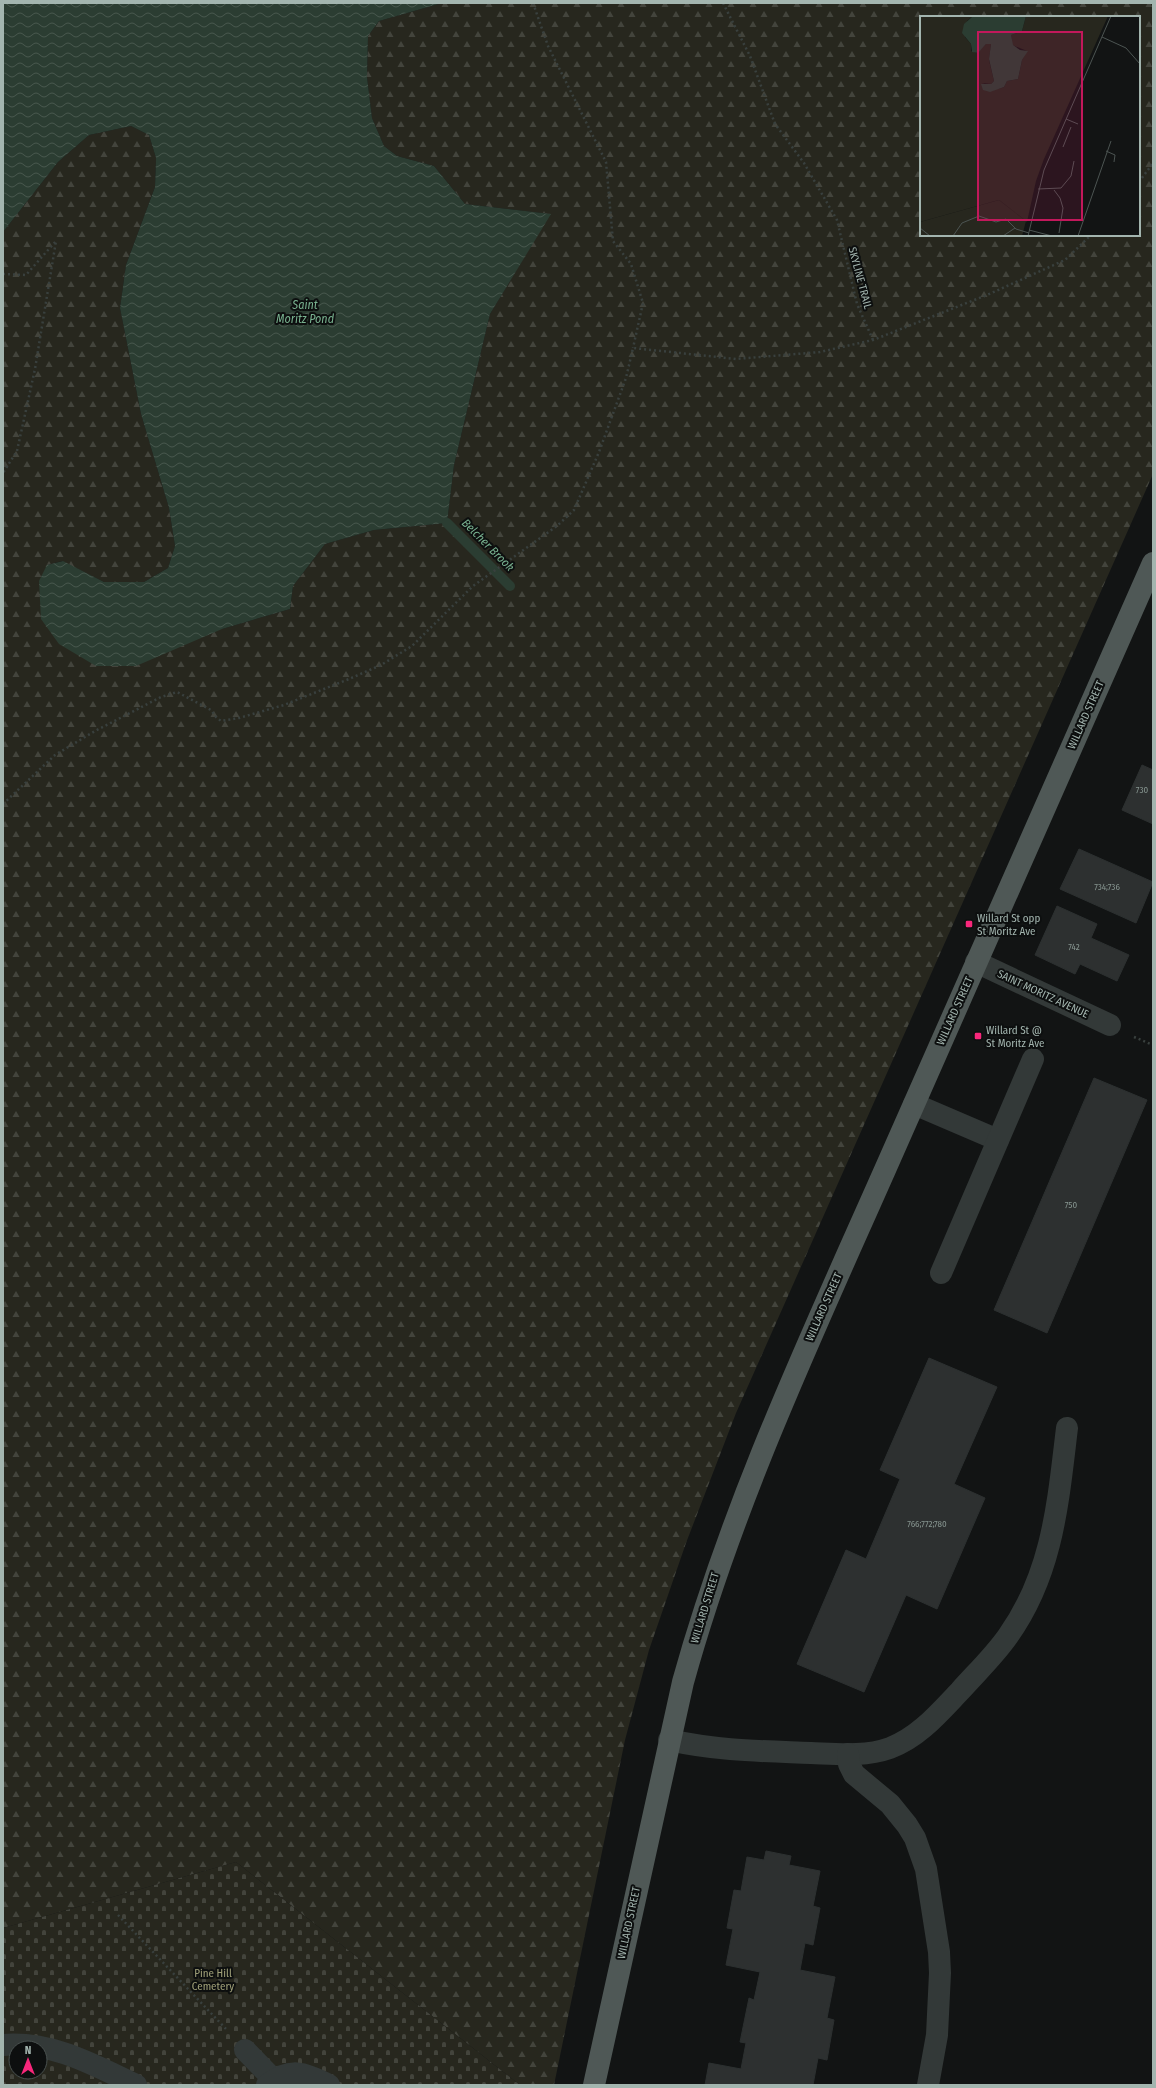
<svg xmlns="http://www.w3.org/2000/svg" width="1156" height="2088" viewBox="0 0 1156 2088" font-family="'Fira Sans Condensed',sans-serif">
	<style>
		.forest { fill: url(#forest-firs); fill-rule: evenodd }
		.cemetery { fill: url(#cemetery-stones); fill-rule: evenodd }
		.water { fill: url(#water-waves) }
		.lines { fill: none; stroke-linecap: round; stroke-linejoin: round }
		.stream { stroke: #2b3d32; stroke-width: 10 }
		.building { fill: #2d3030; stroke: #2c3030 }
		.path { stroke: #39403e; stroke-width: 2.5; stroke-dasharray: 2 3; stroke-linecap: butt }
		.minor { stroke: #333938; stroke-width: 22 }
		.major { stroke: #4f5856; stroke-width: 22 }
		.poi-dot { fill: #f8277b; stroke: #0d0f0f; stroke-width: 1.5 }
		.labels { text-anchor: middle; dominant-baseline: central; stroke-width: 4; stroke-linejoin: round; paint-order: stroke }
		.number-label { font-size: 9px; fill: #86948f }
		.street-label { font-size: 11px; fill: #a3b5af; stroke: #0d0f0f }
		.poi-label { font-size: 11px; fill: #a3b5af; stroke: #0d0f0f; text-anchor: start }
		.park-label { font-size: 11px; fill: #a1a179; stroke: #0d0f0f }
		.water-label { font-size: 12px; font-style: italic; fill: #79b290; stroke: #0d0f0f }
		.inset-road { fill: none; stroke: #4c5452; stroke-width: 1 }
		.view { fill: #c2185b; fill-opacity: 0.15; stroke: #c2185b; stroke-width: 2 }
		.inset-edge { fill: none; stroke: #a3b5af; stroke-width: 2 }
	</style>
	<defs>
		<pattern id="forest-firs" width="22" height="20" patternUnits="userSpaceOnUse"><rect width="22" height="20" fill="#27271e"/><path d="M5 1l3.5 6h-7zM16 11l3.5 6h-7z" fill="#43443c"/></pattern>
		<pattern id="cemetery-stones" width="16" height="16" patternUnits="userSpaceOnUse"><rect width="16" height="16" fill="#27271e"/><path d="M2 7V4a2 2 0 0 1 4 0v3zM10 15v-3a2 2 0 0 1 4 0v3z" fill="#43443c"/></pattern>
		<pattern id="water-waves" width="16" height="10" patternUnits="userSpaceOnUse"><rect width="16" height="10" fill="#2b3d32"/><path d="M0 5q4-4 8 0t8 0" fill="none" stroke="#47574d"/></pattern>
	</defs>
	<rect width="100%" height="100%" fill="#121414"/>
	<path class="forest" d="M442,3H1153V474L736,1413L686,1543L649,1650L625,1740L554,2085H520L236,1862L3,1928V232L58,162L89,135L131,126L149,135L156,158L155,187L126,265L120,308L141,414L169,508L175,546L168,568L144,582H104L62,561L47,565L222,629L290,609L293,586L325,544L374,530L447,523L454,465L490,314L550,214L465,204L434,166L397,156L384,146L372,118L367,77L368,36L379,21ZM921,17H1139V235H921Z"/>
	<path class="cemetery" d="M236,1862L520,2085H3V1928ZM16,2048H40V2072H16Z"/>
	<path class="water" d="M3,3H442L379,21L368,36L367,77L372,118L384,146L397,156L434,166L465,204L551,214L490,314L454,465L447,523L374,530L325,544L293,586L290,609L222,629L136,666H96L59,644L41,619L39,581L47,565L63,561L104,582H144L168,568L175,546L169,508L141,414L120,308L126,265L155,187L156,158L149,135L131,126L89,135L58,162L3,232Z"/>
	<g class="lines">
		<path class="stream" d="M447,523L510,586"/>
	</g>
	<g class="building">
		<path d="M1142,765L1153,770V824L1122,810Z"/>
		<path d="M1079,849L1153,882L1136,923L1060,889Z"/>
		<path d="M1057,906L1097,924L1091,938L1129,955L1117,981L1080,964L1075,974L1035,955Z"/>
		<path d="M1094,1078L1147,1100L1047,1333L994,1310Z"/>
		<path d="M929,1358L997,1387L954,1484L985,1498L937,1609L906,1595L864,1692L797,1664L846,1550L866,1559L900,1479L880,1470Z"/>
		<path d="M766,1851L791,1856L789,1865L820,1871L813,1906L820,1908L813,1945L805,1943L800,1970L835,1977L827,2018L834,2020L827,2060L818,2058L813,2085H705L709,2063L741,2069L746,2043L740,2042L749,1998L754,2000L760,1972L726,1965L733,1929L727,1928L734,1890L741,1891L747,1857L764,1860Z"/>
	</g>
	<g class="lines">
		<g class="path">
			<path d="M533,3L548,46L606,162L613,241L631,264L643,303L633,348"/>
			<path d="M723,3L750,56L775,124L804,163L837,220L857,304L873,340"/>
			<path d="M1139,182L1153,163"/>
			<path d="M3,274L26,275L56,241L35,369L17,451L3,473"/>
			<path d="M3,804L55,755L95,731L161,697L177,692L211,710L216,717L221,721L239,718L284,705L349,679L381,665L412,646L473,586L557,526L574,510L599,452L626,378L633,348L736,359L820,352L873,340L987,295L1065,260L1091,235"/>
			<path d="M1134,1037L1153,1045"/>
			<path d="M118,1915L226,2029"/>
		</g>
		<g class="minor">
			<path d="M976,962L1110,1025"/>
			<path d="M914,1104L998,1140"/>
			<path d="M941,1273L1033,1059"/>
			<path d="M669,1740C719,1751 761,1751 811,1753C837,1754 865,1757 890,1748C919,1737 939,1713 960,1691C976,1673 994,1656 1008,1636C1053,1573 1058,1502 1067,1428"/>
			<path d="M848,1754L849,1764L854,1774L890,1804L907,1825L915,1838L926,1869L939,1952L940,1973L937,2035L928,2085"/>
			<path d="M3,2045C52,2041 94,2065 136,2085"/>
			<path d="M245,2050L274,2080"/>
			<path d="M267,2085C290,2067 304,2072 329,2085"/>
		</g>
		<path class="major" d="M594,2085L683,1682C732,1505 810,1339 884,1172C973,969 1063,766 1153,563"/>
	</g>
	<g class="poi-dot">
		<rect x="965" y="920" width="8" height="8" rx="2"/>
		<rect x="974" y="1032" width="8" height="8" rx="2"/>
	</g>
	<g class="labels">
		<g class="number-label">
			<text x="1142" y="790">730</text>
			<text x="1107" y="887">734;736</text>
			<text x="1074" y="947">742</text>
			<text x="1071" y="1205">750</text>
			<text x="927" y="1524">766;772;780</text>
		</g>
		<g class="street-label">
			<text transform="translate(860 278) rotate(75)">SKYLINE TRAIL</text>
			<text transform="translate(1086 715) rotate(-66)">WILLARD STREET</text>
			<text transform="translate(1043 994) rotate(25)">SAINT MORITZ AVENUE</text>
			<text transform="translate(955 1011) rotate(-66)">WILLARD STREET</text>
			<text transform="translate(824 1307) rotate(-66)">WILLARD STREET</text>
			<text transform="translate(705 1608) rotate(-73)">WILLARD STREET</text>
			<text transform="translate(629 1923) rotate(-78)">WILLARD STREET</text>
		</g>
		<g class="poi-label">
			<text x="977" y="918">Willard St opp<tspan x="977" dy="13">St Moritz Ave</tspan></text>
			<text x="986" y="1030">Willard St @<tspan x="986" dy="13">St Moritz Ave</tspan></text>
		</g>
		<g class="park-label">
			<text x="213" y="1973">Pine Hill<tspan x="213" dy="13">Cemetery</tspan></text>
		</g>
		<g class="water-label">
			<text x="305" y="305">Saint<tspan x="305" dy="14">Moritz Pond</tspan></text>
			<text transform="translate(488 545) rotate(45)">Belcher Brook</text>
		</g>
	</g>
	<g transform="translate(920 16)">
		<rect width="220" height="220" fill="#121414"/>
		<path d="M0,0H53L47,5L45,21L51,28V35L57,37L66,28H71L69,44L74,65L71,68L62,67L78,73L84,71L87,65L98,63L102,44L107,35L92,29L91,19L102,15L106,0H188L124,143L116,165L107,206L79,184L0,206Z" fill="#27271e"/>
		<path d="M79,184L106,205L102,220H0V206Z" fill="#27271e"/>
		<path d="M53,0H106L102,15L91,19L93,29L100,34L108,35L102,44L98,63L87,65L84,71L70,76L63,74L61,68H71L74,65L69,43L71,28H66L58,37L52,36L51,28L42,17L44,8Z" fill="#2b3d32"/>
		<path class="inset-road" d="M182,21L206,32L220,48M146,103L158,108M143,131L151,111M186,135L195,139L194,146M118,173L141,172L151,160L154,145M134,174L140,182L143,192L139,217M0,212L10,220M109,214L132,220M33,220L42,207L59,200L76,206L86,203L96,213L109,217M83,220L95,212M108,220L124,154L191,0M158,220L191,125"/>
		<path class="view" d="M58,16H162V204H58Z"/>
		<rect width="220" height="220" class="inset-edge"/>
	</g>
	<rect width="1156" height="2088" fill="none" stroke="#a3b5af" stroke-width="8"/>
	<g transform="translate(28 2060)"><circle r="19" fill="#0d0f0f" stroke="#49514f"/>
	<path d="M0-3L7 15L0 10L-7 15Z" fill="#f8277b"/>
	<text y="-6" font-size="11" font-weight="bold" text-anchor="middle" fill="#a3b5af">N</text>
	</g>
</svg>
